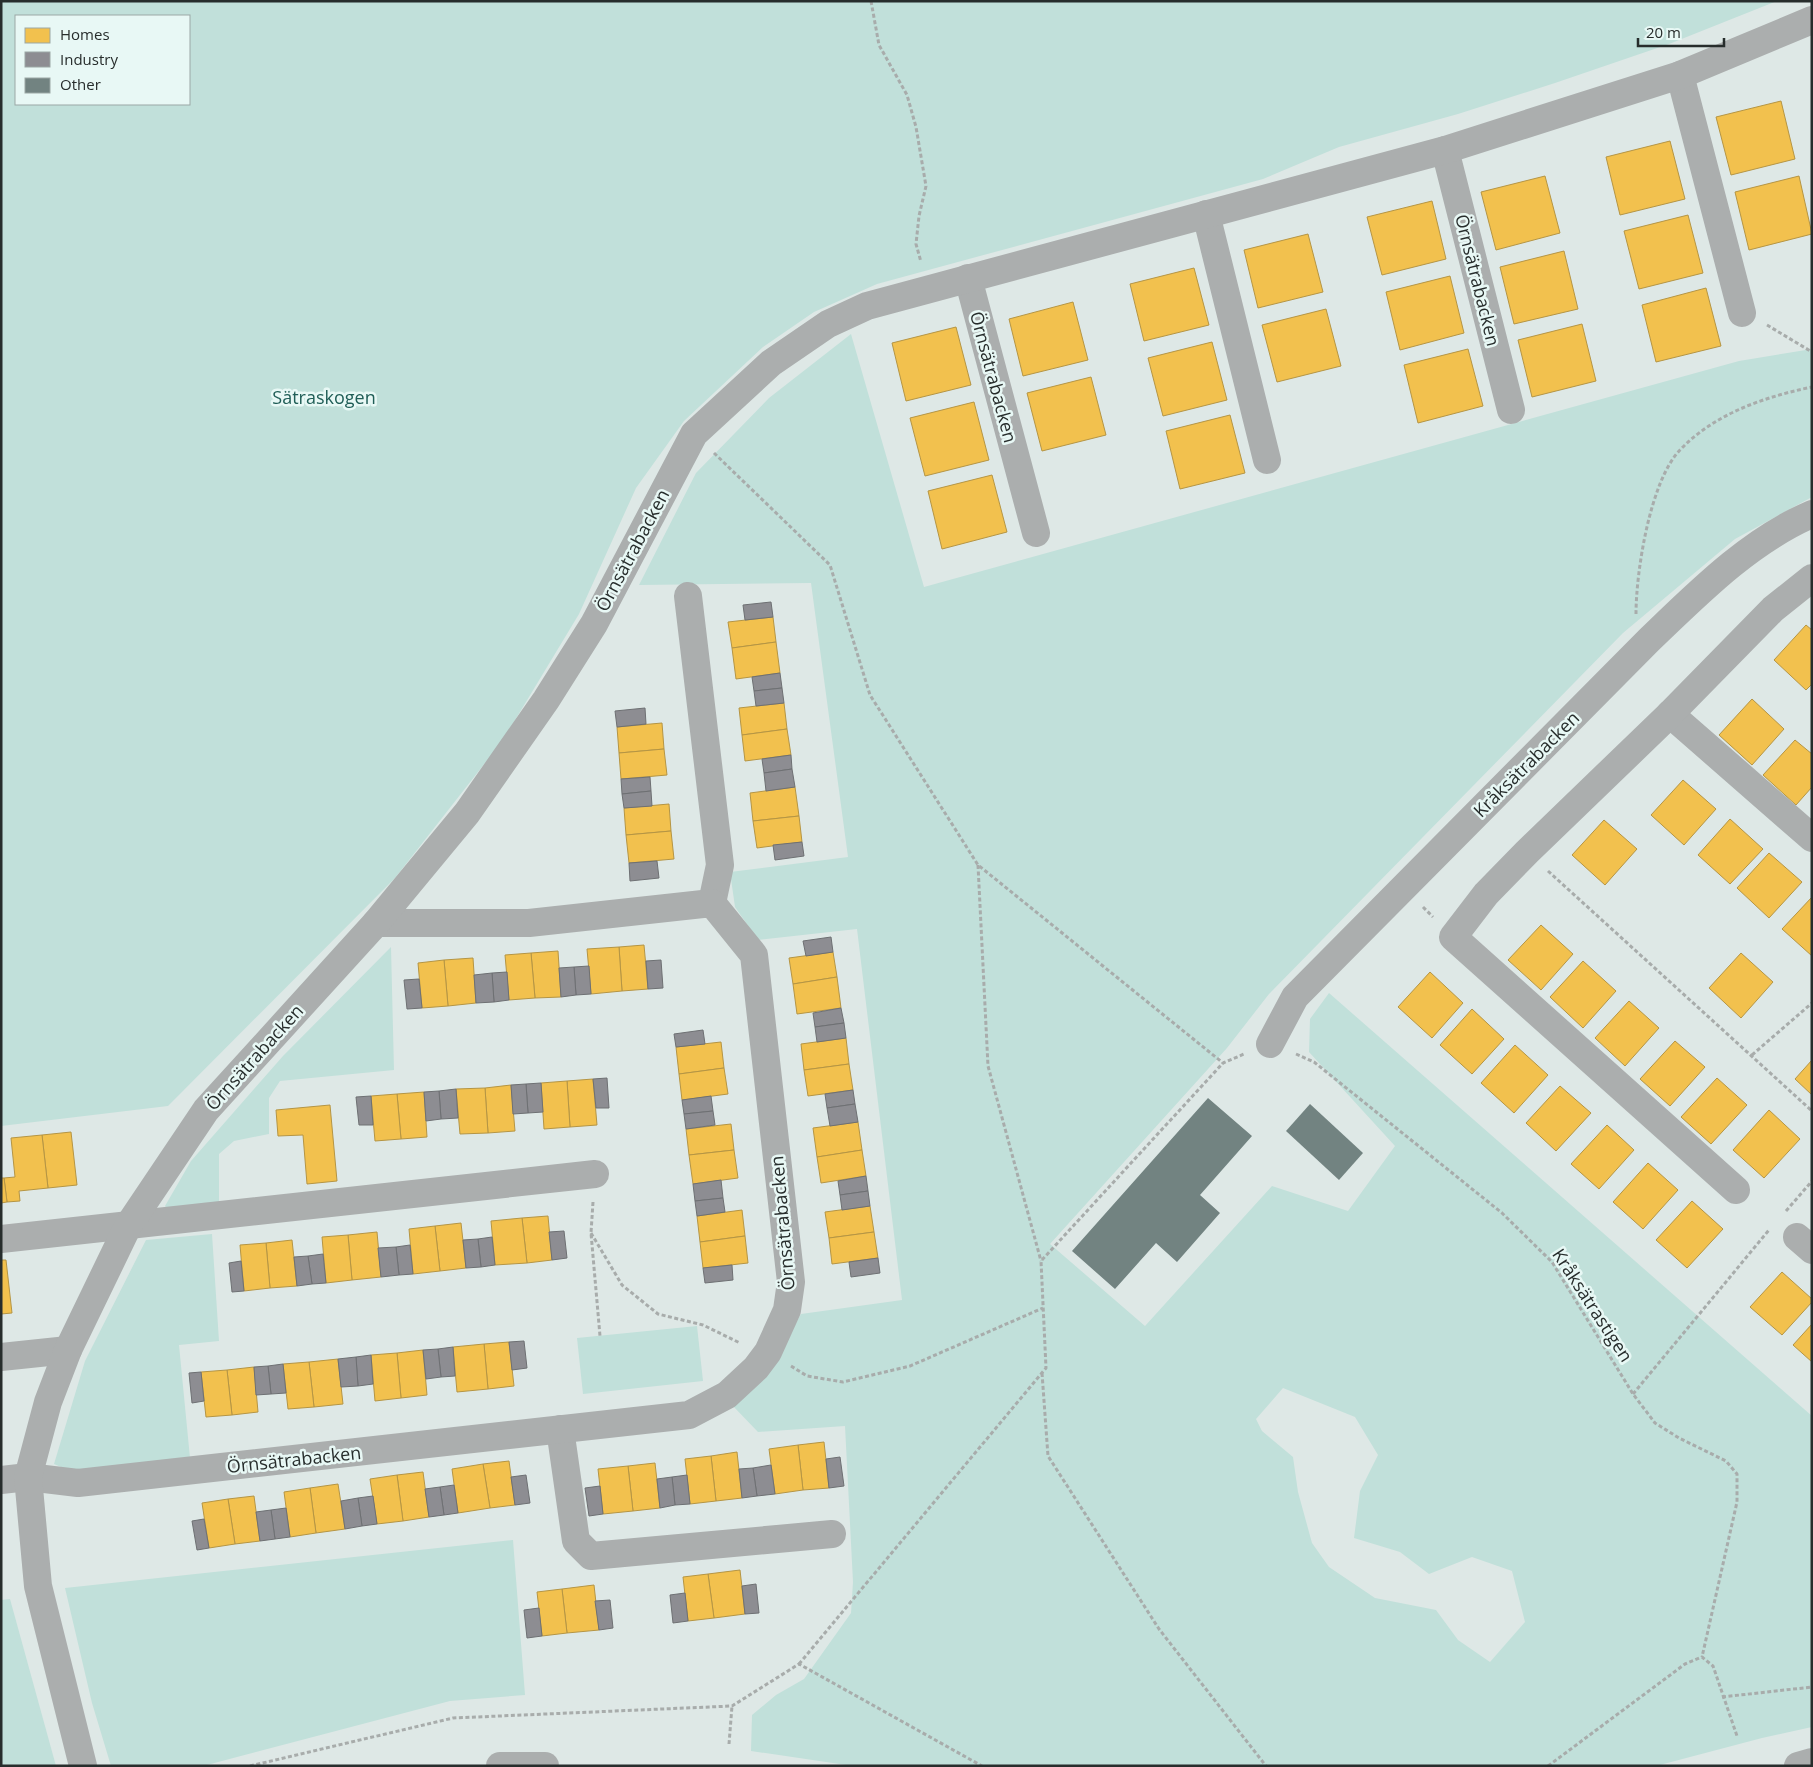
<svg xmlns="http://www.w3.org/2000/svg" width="1813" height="1767" viewBox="0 0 1813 1767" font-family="'Open Sans',sans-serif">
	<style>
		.green { fill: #c1e0da; fill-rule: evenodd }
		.homes { fill: #f2c14e; stroke: #b59544 }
		.industry { fill: #8d8d92; stroke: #6e7073 }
		.building { fill: #728381 }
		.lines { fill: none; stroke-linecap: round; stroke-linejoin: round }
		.path { stroke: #a8acab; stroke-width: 3; stroke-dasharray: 4 2.5; stroke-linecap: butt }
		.minor { stroke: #abaeae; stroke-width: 28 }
		.labels { text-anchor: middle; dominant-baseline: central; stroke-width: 5; stroke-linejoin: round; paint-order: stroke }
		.street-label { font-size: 18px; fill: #272d2c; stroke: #e8f8f5 }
		.park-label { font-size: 18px; fill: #205e57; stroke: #e8f8f5 }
	</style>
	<rect width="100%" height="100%" fill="#dee8e6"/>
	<g class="green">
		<path d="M1,1H1777L1669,44L1555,83L1458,114L1339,147L1263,179L877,284L814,312L763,347L684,421L636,488L579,614L503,740L395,878L168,1106L1,1126ZM16,16H189V104H16Z"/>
		<path d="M851,334L924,587L1739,361L1812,349V497L1735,539L1623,633L1269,994L1227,1048L1050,1244L1145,1326L1272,1186L1348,1211L1395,1146L1309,1052L1310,1019L1329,993L1812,1416V1727L1762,1738L1656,1766H853L751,1751L752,1715L776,1695L804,1679L851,1613L853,1582L845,1426L758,1432L732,1405L765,1375L801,1314L902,1300L857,929L758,940L735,907L730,872L848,857L811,583L639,585L696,473L769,398ZM1283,1388L1355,1417L1378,1455L1360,1491L1354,1538L1400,1552L1429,1574L1472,1557L1512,1571L1525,1622L1490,1662L1458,1640L1436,1610L1375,1598L1329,1567L1312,1543L1298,1492L1293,1457L1262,1431L1256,1419Z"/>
		<path d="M391,947L394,1070L280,1081L269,1098V1134L234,1141L219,1154V1205L171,1213L165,1206L191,1161L283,1056Z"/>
		<path d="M212,1234L219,1341L179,1345L190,1458L77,1474L54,1464L85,1361L146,1240Z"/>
		<path d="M697,1326L703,1381L583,1394L577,1338Z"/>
		<path d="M513,1540L525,1695L450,1701L203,1766H111L92,1703L65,1588Z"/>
		<path d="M10,1599L56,1766H1V1600Z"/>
	</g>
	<g class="homes">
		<path d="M1781,101L1795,159L1731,175L1716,117Z"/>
		<path d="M1670,141L1685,199L1620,215L1606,157Z"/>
		<path d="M1545,176L1560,233L1496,250L1481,192Z"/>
		<path d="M1799,176L1812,234L1749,250L1735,192Z"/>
		<path d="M1432,201L1446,259L1382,275L1367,217Z"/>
		<path d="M1688,215L1703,273L1639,289L1624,231Z"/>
		<path d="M1308,234L1323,292L1258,308L1244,250Z"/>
		<path d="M1564,251L1578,309L1514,324L1500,267Z"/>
		<path d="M1194,268L1209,325L1144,341L1130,284Z"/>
		<path d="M1450,276L1464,333L1400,350L1386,292Z"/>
		<path d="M1706,288L1721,346L1656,362L1642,305Z"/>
		<path d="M1073,302L1088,360L1023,376L1009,319Z"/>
		<path d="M1326,309L1341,366L1277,382L1262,325Z"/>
		<path d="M1582,324L1596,381L1532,397L1518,340Z"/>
		<path d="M956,327L971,385L906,401L892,343Z"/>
		<path d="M1212,342L1227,400L1163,416L1148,358Z"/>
		<path d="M1468,349L1483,406L1418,423L1404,365Z"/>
		<path d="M1091,377L1106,435L1042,451L1027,393Z"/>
		<path d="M974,402L989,460L925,476L910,418Z"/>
		<path d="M1230,415L1245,473L1180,489L1166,431Z"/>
		<path d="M992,475L1007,532L942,549L928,491Z"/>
		<path d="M773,617L776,642L732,648L728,622Z"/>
		<path d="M1806,625L1812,630V684L1806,690L1774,660Z"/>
		<path d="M776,642L780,673L736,679L732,648Z"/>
		<path d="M1752,699L1784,729L1752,765L1719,735Z"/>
		<path d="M784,703L787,729L742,735L739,708Z"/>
		<path d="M662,723L664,749L619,753L617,727Z"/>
		<path d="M787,729L791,755L745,761L742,735Z"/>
		<path d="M1795,740L1812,754V787L1796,805L1763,775Z"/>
		<path d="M664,749L667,775L621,779L619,753Z"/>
		<path d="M1683,780L1716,809L1684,845L1651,815Z"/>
		<path d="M795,787L799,816L753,821L750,793Z"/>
		<path d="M669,804L671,831L626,835L624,808Z"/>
		<path d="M799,816L802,842L757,848L753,821Z"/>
		<path d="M1730,819L1763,849L1730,884L1698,855Z"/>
		<path d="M1604,820L1637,849L1605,885L1572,855Z"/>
		<path d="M671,831L674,859L629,863L626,835Z"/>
		<path d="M1769,853L1802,882L1769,918L1737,888Z"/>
		<path d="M1812,897V956L1782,929Z"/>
		<path d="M1541,925L1573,954L1541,990L1508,960Z"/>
		<path d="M644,945L648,989L622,991L619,947Z"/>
		<path d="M619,947L622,991L591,994L587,949Z"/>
		<path d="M558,951L561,997L535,998L531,953Z"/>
		<path d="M833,952L837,977L793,984L789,958Z"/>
		<path d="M531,953L535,998L509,1000L505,955Z"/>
		<path d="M1741,953L1773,982L1741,1018L1709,988Z"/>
		<path d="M473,958L476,1003L448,1006L444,960Z"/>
		<path d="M444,960L448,1006L422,1008L418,963Z"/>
		<path d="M1583,961L1616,991L1583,1028L1550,997Z"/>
		<path d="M1430,972L1463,1003L1432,1038L1398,1007Z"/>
		<path d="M837,977L841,1008L797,1014L793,984Z"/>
		<path d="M1629,1001L1659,1028L1625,1066L1595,1038Z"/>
		<path d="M1472,1009L1504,1039L1472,1074L1440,1045Z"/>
		<path d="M846,1038L849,1064L804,1070L801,1044Z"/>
		<path d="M1675,1041L1705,1067L1670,1106L1640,1079Z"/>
		<path d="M721,1042L724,1068L679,1074L676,1047Z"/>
		<path d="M1515,1045L1548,1075L1514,1113L1481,1083Z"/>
		<path d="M1812,1060V1095L1795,1079Z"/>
		<path d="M849,1064L853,1090L808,1096L804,1070Z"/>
		<path d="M724,1068L728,1094L682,1100L679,1074Z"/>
		<path d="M1717,1078L1747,1105L1711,1144L1681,1117Z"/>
		<path d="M593,1079L597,1125L570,1127L567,1081Z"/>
		<path d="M567,1081L570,1127L544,1129L541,1083Z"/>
		<path d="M511,1085L515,1131L488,1133L485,1088Z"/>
		<path d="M1560,1086L1591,1113L1556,1151L1526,1123Z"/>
		<path d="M485,1088L488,1133L460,1134L456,1089Z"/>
		<path d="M424,1092L427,1137L401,1139L397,1094Z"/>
		<path d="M397,1094L401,1139L375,1141L371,1096Z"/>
		<path d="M330,1105L337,1181L307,1184L303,1135L278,1136L276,1110Z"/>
		<path d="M1769,1110L1800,1139L1764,1178L1733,1150Z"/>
		<path d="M858,1122L862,1150L817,1157L813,1128Z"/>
		<path d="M731,1124L734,1150L689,1155L686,1129Z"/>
		<path d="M1607,1125L1634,1150L1599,1189L1571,1164Z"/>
		<path d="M71,1132L77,1185L48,1188L42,1135Z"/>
		<path d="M42,1135L48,1188L19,1191L20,1201L7,1202L4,1178L15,1177L11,1138Z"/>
		<path d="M734,1150L738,1178L693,1184L689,1155Z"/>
		<path d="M862,1150L866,1176L821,1183L817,1157Z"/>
		<path d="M1648,1163L1678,1190L1643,1229L1613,1202Z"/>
		<path d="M1,1178H4L7,1202L1,1203Z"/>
		<path d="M1692,1201L1723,1229L1687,1268L1656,1240Z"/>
		<path d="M870,1206L874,1232L829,1238L825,1212Z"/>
		<path d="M742,1210L745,1236L700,1242L697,1216Z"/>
		<path d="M548,1216L552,1260L527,1263L522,1218Z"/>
		<path d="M522,1218L527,1263L495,1265L491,1221Z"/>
		<path d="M461,1223L466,1268L440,1271L435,1226Z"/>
		<path d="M435,1226L440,1271L413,1274L409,1229Z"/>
		<path d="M377,1232L381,1277L352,1280L348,1235Z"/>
		<path d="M874,1232L878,1258L832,1264L829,1238Z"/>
		<path d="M348,1235L352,1280L326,1283L322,1237Z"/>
		<path d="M745,1236L748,1263L703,1268L700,1242Z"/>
		<path d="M292,1240L297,1286L270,1288L266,1243Z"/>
		<path d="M266,1243L270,1288L244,1291L240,1245Z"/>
		<path d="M1,1260H6L12,1313L1,1314Z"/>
		<path d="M1782,1272L1812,1299V1302L1782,1335L1750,1307Z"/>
		<path d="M1812,1324V1362L1793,1345Z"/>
		<path d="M509,1342L514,1386L488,1389L484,1344Z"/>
		<path d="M484,1344L488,1389L457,1392L453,1347Z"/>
		<path d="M423,1350L427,1395L401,1398L397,1353Z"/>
		<path d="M397,1353L401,1398L375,1401L371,1355Z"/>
		<path d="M338,1359L343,1404L314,1407L309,1362Z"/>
		<path d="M309,1362L314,1407L288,1409L283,1364Z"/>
		<path d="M254,1367L258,1412L232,1415L227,1370Z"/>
		<path d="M227,1370L232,1415L206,1417L201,1372Z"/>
		<path d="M824,1442L829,1488L803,1490L798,1445Z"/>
		<path d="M798,1445L803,1490L775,1494L769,1449Z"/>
		<path d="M737,1452L742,1498L716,1501L711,1456Z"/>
		<path d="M711,1456L716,1501L690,1504L685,1459Z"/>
		<path d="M509,1461L515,1505L490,1508L483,1464Z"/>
		<path d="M655,1463L660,1508L633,1511L628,1466Z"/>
		<path d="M483,1464L490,1508L458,1513L452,1469Z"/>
		<path d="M628,1466L633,1511L603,1514L598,1469Z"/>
		<path d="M423,1472L429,1517L403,1521L397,1475Z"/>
		<path d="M397,1475L403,1521L377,1524L370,1479Z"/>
		<path d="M338,1484L345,1529L316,1533L310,1488Z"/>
		<path d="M310,1488L316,1533L290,1537L284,1492Z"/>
		<path d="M254,1496L260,1541L235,1544L228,1499Z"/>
		<path d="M228,1499L235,1544L209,1548L202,1503Z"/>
		<path d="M740,1570L745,1614L714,1618L708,1574Z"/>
		<path d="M708,1574L714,1618L688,1621L683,1577Z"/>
		<path d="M594,1585L599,1630L567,1633L562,1589Z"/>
		<path d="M562,1589L567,1633L542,1636L537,1592Z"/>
	</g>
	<g class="industry">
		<path d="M771,602L773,617L745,620L743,605Z"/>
		<path d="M780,673L782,688L754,691L752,677Z"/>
		<path d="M782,688L784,703L756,706L754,691Z"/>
		<path d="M645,708L646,724L617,727L615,711Z"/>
		<path d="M791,755L792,769L764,773L762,759Z"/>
		<path d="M792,769L795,787L766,791L764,773Z"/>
		<path d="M650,777L651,791L622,794L621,779Z"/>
		<path d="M651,791L652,806L624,808L622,794Z"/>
		<path d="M802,842L804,856L775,860L773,845Z"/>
		<path d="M657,861L659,878L630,881L629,863Z"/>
		<path d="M831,937L833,952L806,956L803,941Z"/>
		<path d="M661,960L663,988L648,989L646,961Z"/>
		<path d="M589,966L591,994L576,995L574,967Z"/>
		<path d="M574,967L576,995L561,997L559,968Z"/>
		<path d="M507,972L509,1000L494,1002L492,973Z"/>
		<path d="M492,973L494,1002L476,1003L474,975Z"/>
		<path d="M419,979L422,1008L407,1009L404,980Z"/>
		<path d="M841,1008L844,1023L815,1027L813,1013Z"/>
		<path d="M844,1023L846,1038L817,1042L815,1027Z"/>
		<path d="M703,1030L705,1044L676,1047L674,1034Z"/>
		<path d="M607,1078L609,1108H596L593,1079Z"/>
		<path d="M541,1083L543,1112L528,1113L526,1084Z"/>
		<path d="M526,1084L528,1113L513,1114L511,1085Z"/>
		<path d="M456,1089L458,1118L441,1119L439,1091Z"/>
		<path d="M853,1090L855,1104L827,1108L825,1094Z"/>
		<path d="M439,1091L441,1119L426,1121L424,1092Z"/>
		<path d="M371,1096L373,1125H359L356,1097Z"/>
		<path d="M711,1096L713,1111L684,1114L682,1100Z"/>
		<path d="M855,1104L858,1122L830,1126L827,1108Z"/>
		<path d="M713,1111L715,1125L686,1129L684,1114Z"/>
		<path d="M866,1176L868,1191L840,1195L838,1181Z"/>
		<path d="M721,1180L723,1198L695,1201L693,1184Z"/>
		<path d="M868,1191L870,1206L842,1210L840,1195Z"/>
		<path d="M723,1198L725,1212L697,1216L695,1201Z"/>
		<path d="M564,1231L567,1258L552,1260L549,1232Z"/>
		<path d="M492,1237L495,1265L481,1267L478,1239Z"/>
		<path d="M478,1239L481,1267L466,1268L463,1240Z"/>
		<path d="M410,1245L413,1274L399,1275L396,1247Z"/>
		<path d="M396,1247L399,1275L381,1277L378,1248Z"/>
		<path d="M323,1254L326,1283L312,1284L308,1256Z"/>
		<path d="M308,1256L312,1284L297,1286L294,1257Z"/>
		<path d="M878,1258L880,1273L851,1277L849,1262Z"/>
		<path d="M241,1261L244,1291L232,1292L229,1263Z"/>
		<path d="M732,1265L733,1280L705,1283L703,1268Z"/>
		<path d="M524,1341L527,1368L512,1370L509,1342Z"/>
		<path d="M453,1347L455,1376L441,1377L438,1349Z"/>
		<path d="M438,1349L441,1377L426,1379L423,1350Z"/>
		<path d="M371,1355L373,1384L358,1386L356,1357Z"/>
		<path d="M356,1357L358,1386L341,1387L338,1359Z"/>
		<path d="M283,1364L286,1393L271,1394L268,1366Z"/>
		<path d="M268,1366L271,1394L256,1395L254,1367Z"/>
		<path d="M201,1372L204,1401L192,1403L189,1373Z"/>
		<path d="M840,1457L844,1486L829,1488L826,1459Z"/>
		<path d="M771,1465L775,1494L757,1496L753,1468Z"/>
		<path d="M753,1468L757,1496L742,1498L739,1469Z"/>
		<path d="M526,1475L530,1503L515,1505L511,1477Z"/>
		<path d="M687,1475L690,1504L675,1505L672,1477Z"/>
		<path d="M672,1477L675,1505L660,1508L657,1479Z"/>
		<path d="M454,1485L458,1513L444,1515L440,1487Z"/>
		<path d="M600,1486L603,1514L589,1516L585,1488Z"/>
		<path d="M440,1487L444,1515L429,1517L425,1489Z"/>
		<path d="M373,1496L377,1524L362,1526L358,1498Z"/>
		<path d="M358,1498L362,1526L345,1529L341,1501Z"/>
		<path d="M286,1508L290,1537L275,1539L271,1510Z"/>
		<path d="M271,1510L275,1539L260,1541L256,1512Z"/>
		<path d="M204,1519L209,1548L197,1550L192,1521Z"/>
		<path d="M756,1584L759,1613L745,1614L742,1586Z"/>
		<path d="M685,1593L688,1621L673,1623L670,1595Z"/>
		<path d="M610,1600L613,1628L599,1630L595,1601Z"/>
		<path d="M539,1608L542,1636L527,1638L524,1610Z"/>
	</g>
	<g class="building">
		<path d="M1208,1098L1252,1136L1200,1195L1220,1213L1177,1262L1156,1243L1115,1289L1072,1251Z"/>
		<path d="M1310,1104L1363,1153L1339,1180L1286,1131Z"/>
	</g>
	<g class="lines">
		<g class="path">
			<path d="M871,1L879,45L907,95L916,127L926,186L919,216L916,244L921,262"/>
			<path d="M1767,325L1812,352"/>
			<path d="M714,453L830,565L870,695L978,865L1223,1063L1244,1054"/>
			<path d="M1636,614C1636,572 1650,481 1680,450C1714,414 1764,397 1812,387"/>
			<path d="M978,865L988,1066L1041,1261"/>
			<path d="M1548,871L1812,1111"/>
			<path d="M1423,907L1433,917"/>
			<path d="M1296,1054L1314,1062L1502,1213L1552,1262L1633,1394L1655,1423L1679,1438L1726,1461L1737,1474V1502L1702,1657"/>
			<path d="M1752,1055L1812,1003"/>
			<path d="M593,1202L591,1233L600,1336"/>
			<path d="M1786,1211L1812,1181"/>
			<path d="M591,1233L622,1285L658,1314L703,1325L740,1343"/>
			<path d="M791,1366L807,1376L843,1382L910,1366L1043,1308"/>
			<path d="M1042,1373L1048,1456L1159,1629L1266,1766"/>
			<path d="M1633,1394L1769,1230"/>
			<path d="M799,1664L1046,1368L1041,1261L1223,1063"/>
			<path d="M1722,1697L1812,1687"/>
			<path d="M729,1744L732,1706"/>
			<path d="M250,1766L453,1718L732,1706L799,1664L982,1766"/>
			<path d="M1548,1766L1685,1664L1702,1657L1713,1666L1737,1736"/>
		</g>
		<g class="minor">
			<path d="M1680,75L1742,313"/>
			<path d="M1445,150L1511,410"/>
			<path d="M1206,214L1267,460"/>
			<path d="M968,278L1036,533"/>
			<path d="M688,596L720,865L712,903"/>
			<path d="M1670,714L1812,838"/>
			<path d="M1270,1044L1295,997L1649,640C1698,593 1749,541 1812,514"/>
			<path d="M1736,1190L1453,937L1486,894L1527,852L1670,714L1773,609L1812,578"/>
			<path d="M1797,1237L1812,1250"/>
			<path d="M1,1239L595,1174"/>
			<path d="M1,1357L68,1350"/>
			<path d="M560,1429L576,1541L591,1556L832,1534"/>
			<path d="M1,1480L28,1477L78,1483L689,1415L727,1395L756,1368L768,1352L787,1310L791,1282L754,955L712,903L529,923H376"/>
			<path d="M83,1766L38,1586L28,1477L48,1402L68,1350L128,1226L206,1110L376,923L467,813L546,700L594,624L694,434L771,363L828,324L867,306L1445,150L1680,75L1812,20"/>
			<path d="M500,1766H545"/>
			<path d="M1798,1766L1812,1762"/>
		</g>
	</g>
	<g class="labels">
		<g class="street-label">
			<text transform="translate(1478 280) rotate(76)">Örnsätrabacken</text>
			<text transform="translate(994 377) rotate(75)">Örnsätrabacken</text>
			<text transform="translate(632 550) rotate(-62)">Örnsätrabacken</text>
			<text transform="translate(1526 764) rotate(-45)">Kråksätrabacken</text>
			<text transform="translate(254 1057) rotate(-48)">Örnsätrabacken</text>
			<text transform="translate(782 1223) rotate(-95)">Örnsätrabacken</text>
			<text transform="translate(1593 1305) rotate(57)">Kråksätrastigen</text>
			<text transform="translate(294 1459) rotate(-6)">Örnsätrabacken</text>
		</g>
		<g class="park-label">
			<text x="324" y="397">Sätraskogen</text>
		</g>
	</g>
	<rect width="1813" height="1767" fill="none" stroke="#272d2c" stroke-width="5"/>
	<rect x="15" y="15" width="175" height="90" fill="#e8f8f5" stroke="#9ba7a5"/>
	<rect x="25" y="28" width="25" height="15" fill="#f2c14e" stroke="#9ba7a5"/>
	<text x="60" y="40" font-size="15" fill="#272d2c">Homes</text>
	<rect x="25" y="52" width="25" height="15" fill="#8d8d92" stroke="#9ba7a5"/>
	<text x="60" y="65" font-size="15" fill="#272d2c">Industry</text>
	<rect x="25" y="78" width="25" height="15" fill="#728381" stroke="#9ba7a5"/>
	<text x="60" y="90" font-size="15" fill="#272d2c">Other</text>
	<path d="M1638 38v8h86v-8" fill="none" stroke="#272d2c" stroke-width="2.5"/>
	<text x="1646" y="38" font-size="15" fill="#272d2c" stroke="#e8f8f5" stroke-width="4" paint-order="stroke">20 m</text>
</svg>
